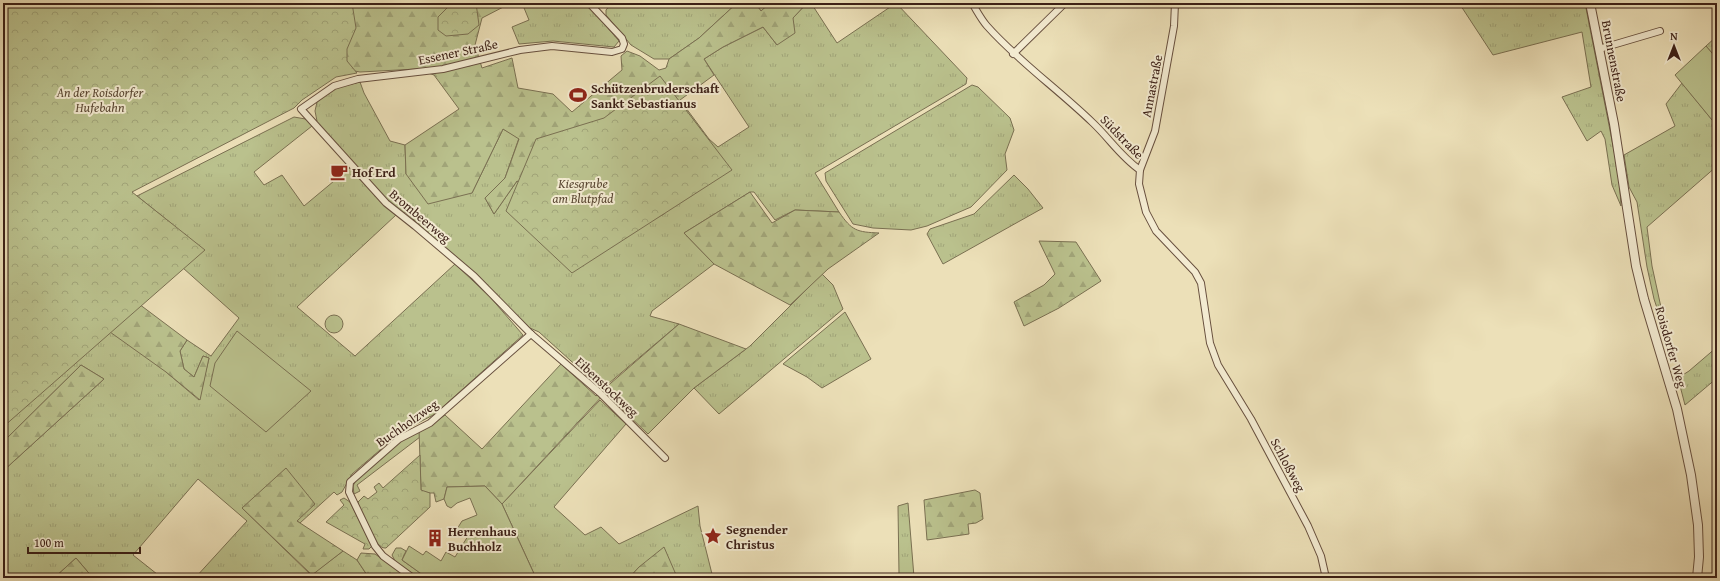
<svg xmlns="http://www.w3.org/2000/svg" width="1720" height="581" viewBox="0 0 1720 581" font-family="'Gentium Book Plus',serif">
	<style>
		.grass { fill: url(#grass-tufts); stroke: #7a7052; fill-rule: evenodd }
		.forest { fill: url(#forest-firs); stroke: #7a7052 }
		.park { fill: url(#park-crowns); stroke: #7a7052 }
		.garden { fill: #bac18d; stroke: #7a7052 }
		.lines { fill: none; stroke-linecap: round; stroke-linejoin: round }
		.minor-casing { stroke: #674f3e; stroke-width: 8 }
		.tertiary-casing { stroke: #674f3e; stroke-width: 10 }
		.minor { stroke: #f3ebd1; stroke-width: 6 }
		.tertiary { stroke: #f3ebd1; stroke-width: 8 }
		.labels { text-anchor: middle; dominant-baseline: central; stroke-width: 4; stroke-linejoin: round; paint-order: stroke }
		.street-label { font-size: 13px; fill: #3b1f16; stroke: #f3ebd1 }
		.poi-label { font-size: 13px; font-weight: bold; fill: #3b1f16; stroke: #f3ebd1; text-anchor: start }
		.park-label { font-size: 13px; font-style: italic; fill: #5b4834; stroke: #f3ebd1 }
	</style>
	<defs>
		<pattern id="grass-tufts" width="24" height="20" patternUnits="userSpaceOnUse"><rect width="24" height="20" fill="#bac18d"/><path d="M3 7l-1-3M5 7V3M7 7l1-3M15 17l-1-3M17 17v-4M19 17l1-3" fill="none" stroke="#a1a579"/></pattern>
		<pattern id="forest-firs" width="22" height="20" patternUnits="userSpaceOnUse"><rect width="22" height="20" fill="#bac18d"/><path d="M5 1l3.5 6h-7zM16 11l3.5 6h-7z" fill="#a1a579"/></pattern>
		<pattern id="park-crowns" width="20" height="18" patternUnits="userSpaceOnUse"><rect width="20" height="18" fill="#bac18d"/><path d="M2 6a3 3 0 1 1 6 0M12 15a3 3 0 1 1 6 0" fill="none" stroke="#a1a579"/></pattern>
	</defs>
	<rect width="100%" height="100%" fill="#ece0b8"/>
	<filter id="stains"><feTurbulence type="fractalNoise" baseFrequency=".005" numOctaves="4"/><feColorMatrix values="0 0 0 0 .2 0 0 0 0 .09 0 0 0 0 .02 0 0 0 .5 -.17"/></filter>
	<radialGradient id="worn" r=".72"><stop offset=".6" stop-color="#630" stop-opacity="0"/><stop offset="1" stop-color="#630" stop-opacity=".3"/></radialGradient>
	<g class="grass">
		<path d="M3,3V200L172,224L137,196L294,117L317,121L315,111L317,102L335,88L360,82L364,93L390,141L405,145L406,174L472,193L503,129L519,138L505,178L485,198L494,214L517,181L542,193L674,166L709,139L718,147L749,127L704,59L723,47L763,27L777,45L793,18L807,3H811L837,43L896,3L967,78L966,84L815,173L839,212L795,210L775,220L754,192H750L684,233L714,264L652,311L650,316L679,324L602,389L539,332L530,328L474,273L405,212L396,215L297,307L355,356L455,264L490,297L523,335L435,414L401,432L352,474L342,492L337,495L334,492L300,523L297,521L242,508L311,575L343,551L357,560L369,578H195L247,521L198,479L133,555L162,578H93L76,558L54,578H3V471L104,379L81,365L3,442ZM312,126L352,166L304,206L282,175L264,185L254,172ZM183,268L239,318L211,356L187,340L180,351L184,369L194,377L203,356L209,358L199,400L166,372L139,304Z"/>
		<path d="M522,3H605L594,12L619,41L614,47L553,41L519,44L512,27L529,20Z"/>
		<path d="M612,3H737L699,38L669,59H654L631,45L606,15V10Z"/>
		<path d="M755,3H770L761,11Z"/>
		<path d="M1459,3H1524L1525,5L1533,3H1585L1619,176L1621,206L1612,185L1605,139L1601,131L1587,141L1562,97L1591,87L1582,32L1493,55Z"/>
		<path d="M1717,36V59L1706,46Z"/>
		<path d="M1682,83L1717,126V166L1647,227L1652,266L1669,344L1654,299L1647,267L1637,202L1629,187L1624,155L1675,126L1666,104Z"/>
		<path d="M972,85L978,87L1010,118L1014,130L1005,154L1007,170L971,207L927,226L911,230L873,228L853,224L826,181L825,173Z"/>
		<path d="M1014,175L1028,189L1043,208L943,264L927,234L930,229L974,214Z"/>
		<path d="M822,274L833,285L843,309L719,414L694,388L750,346Z"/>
		<path d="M845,312L871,359L822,388L807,377L783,364Z"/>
		<path d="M1717,347V378L1685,405L1678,378L1689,371Z"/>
		<path d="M600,400L626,424L554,507L585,535L601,527L619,544L698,506L700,526L713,578L677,577L639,567L629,578H536L502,504Z"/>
		<path d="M419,430L420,437L357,485L360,491L354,494L353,486L356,480L404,438Z"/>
		<path d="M908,503L914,577L904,578L899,574L898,506Z"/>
		<path d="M396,548H401L406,551L402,560L427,578H418L396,563L392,555Z"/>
	</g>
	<g class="forest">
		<path d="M339,3H511L482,18L475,45L482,68L512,58L518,88L553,94L572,112L622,70L621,56L627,51L640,56L659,70L666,68L669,59L699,38L737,3H755L761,11L770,3H807L793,18L795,33L777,45L763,27L723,47L704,59L714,75L680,100L709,139L674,166L664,214L610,239L542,193L517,181L494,214L485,198L505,178L519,139L503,129L472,193L428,204L406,174L405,145L459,109L434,75L417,69L360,72L338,68Z"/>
		<path d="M750,192L772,223L795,210L839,212C852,231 857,232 879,233L828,269L790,305L714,264L684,233Z"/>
		<path d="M1039,241L1076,242L1101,281L1059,308L1024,326L1014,302L1044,285L1055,274Z"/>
		<path d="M139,304L187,340L180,351L184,369L194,377L203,356L209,358L200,400L166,372L110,332Z"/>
		<path d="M679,324L746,349L694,388L648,434L605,393L502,504L485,486L447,487L444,499L436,502L434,493H430L421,491L419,430L432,424L445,415L482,449L561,364L596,396Z"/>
		<path d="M81,365L104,379L3,471V442Z"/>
		<path d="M286,468L315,504L297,521L343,551L312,575L242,508Z"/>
		<path d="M975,490L980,493L983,519L976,523L968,524L969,534L927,540L924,500Z"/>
		<path d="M664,547L677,577L684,578H629L639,567Z"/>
		<path d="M361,553L375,554L410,578H369L357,560Z"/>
		<path d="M76,558L93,578H54Z"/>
	</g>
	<g class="park">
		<path d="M3,3H352L356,28L347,49V61L357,73L336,77L302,100L294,108L132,192L205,250L3,427Z"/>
		<path d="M452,3H476L479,25L468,34L446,36L438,30V17Z"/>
		<path d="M660,76L732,170L572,273L506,211L536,139L604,118Z"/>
		<path d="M420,455L421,490L430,493V507L386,548C375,550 362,514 358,505V502L364,496L368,499L377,492L374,487L379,483L383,488Z"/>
		<path d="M344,498L350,502L372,546L369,549H363L365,544L326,522L344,505L340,500Z"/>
	</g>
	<g class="garden">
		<path d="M1706,46L1717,59V126L1675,75Z"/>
		<circle cx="334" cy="324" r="9"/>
		<path d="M237,331L311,391L266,432L210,386L215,363Z"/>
		<path d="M485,486L502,504L536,578H427L402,560L409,546L423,555L426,551L441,561L446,552L455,557L468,536L457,529L462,521L477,515L470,498L457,503L451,508L447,506L444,499L447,487Z"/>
	</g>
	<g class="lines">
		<g class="minor-casing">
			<g id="minor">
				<path d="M589,3L622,38L624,44L622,49L612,52L552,46L520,50L443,69L358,79L334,86L301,109L386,203L415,226L474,276L531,334L600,393L665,458"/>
				<path d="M972,3C977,11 981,19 987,26C1019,62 1058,89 1093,123C1109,138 1121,157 1140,170"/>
				<path d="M1175,3L1174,26L1155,131L1140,170L1139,184L1146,212L1156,231L1195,272L1201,283L1210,343L1218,365L1251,419L1308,526L1321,556L1326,578"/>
				<path d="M1599,49L1660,31"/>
				<path d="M1013,54L1065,3"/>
				<path d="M413,578L383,556L375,546L349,492L350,482L399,439L430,423L531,334"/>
			</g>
		</g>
		<g class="tertiary-casing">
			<path id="tertiary" d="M1590,3L1614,124L1636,266L1644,299L1677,409L1691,475L1698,525L1699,557L1697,578"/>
		</g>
		<use href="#minor" class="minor"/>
		<use href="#tertiary" class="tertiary"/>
	</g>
	<defs>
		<g id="stadium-bare" transform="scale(1.38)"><path d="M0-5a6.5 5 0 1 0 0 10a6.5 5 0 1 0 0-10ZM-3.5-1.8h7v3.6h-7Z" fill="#8f2418" stroke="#f3ebd1" stroke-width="2.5" paint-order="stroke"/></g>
		<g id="cafe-bare" transform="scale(1.38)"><path d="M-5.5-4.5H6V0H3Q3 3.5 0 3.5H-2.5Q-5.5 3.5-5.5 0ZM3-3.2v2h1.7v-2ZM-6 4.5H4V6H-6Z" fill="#8f2418" stroke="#f3ebd1" stroke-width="2.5" paint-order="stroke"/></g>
		<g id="sight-bare" transform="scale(1.38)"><path d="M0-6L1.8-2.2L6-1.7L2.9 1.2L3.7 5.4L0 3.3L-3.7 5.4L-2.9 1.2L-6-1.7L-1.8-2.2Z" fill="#8f2418" stroke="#f3ebd1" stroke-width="2.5" paint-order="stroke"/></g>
		<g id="building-bare" transform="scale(1.38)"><path d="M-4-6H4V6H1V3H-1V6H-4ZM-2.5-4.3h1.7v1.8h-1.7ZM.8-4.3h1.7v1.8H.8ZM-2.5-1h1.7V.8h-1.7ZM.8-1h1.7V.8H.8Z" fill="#8f2418" stroke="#f3ebd1" stroke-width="2.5" paint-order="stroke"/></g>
	</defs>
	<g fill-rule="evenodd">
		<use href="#stadium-bare" x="578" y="95"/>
		<use href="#cafe-bare" x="339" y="172"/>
		<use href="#sight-bare" x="713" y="536"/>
		<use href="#building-bare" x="435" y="538"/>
	</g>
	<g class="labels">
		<g class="street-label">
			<text transform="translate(458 52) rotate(-12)">Essener Straße</text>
			<text transform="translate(1614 61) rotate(79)">Brunnenstraße</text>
			<text transform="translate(1152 86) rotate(-79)">Annastraße</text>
			<text transform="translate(1122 137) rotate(46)">Südstraße</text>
			<text transform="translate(420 216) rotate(40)">Brombeerweg</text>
			<text transform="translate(1671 347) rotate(74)">Roisdorfer Weg</text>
			<text transform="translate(607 387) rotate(43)">Eibenstockweg</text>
			<text transform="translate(407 423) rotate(-35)">Buchholzweg</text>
			<text transform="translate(1288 465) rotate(62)">Schloßweg</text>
		</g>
		<g class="poi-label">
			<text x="591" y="88">Schützenbruderschaft<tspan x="591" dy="15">Sankt Sebastianus</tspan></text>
			<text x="352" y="172">Hof Erd</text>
			<text x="726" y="529">Segnender<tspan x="726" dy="15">Christus</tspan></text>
			<text x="448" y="531">Herrenhaus<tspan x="448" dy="15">Buchholz</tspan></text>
		</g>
		<g class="park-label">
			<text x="100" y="92">An der Roisdorfer<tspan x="100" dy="15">Hufebahn</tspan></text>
			<text x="583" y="183">Kiesgrube<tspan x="583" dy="15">am Blutpfad</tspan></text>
		</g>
	</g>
	<rect width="1720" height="581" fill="none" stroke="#ece0b8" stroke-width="16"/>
	<rect x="4" y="4" width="1712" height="573" fill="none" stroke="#3b1f16" stroke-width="2"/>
	<rect x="8" y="8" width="1704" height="565" fill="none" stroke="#3b1f16"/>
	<g transform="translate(1674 46)" stroke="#f3ebd1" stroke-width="3" paint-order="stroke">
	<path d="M0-3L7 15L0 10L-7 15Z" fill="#3b1f16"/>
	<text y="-6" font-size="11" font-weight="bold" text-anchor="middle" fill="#3b1f16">N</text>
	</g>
	<path d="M28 547v6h112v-6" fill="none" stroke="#3b1f16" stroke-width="2"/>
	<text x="34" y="547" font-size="12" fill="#3b1f16" stroke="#f3ebd1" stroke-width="3" paint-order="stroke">100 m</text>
	<rect width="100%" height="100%" filter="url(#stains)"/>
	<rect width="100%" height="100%" fill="url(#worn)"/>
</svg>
